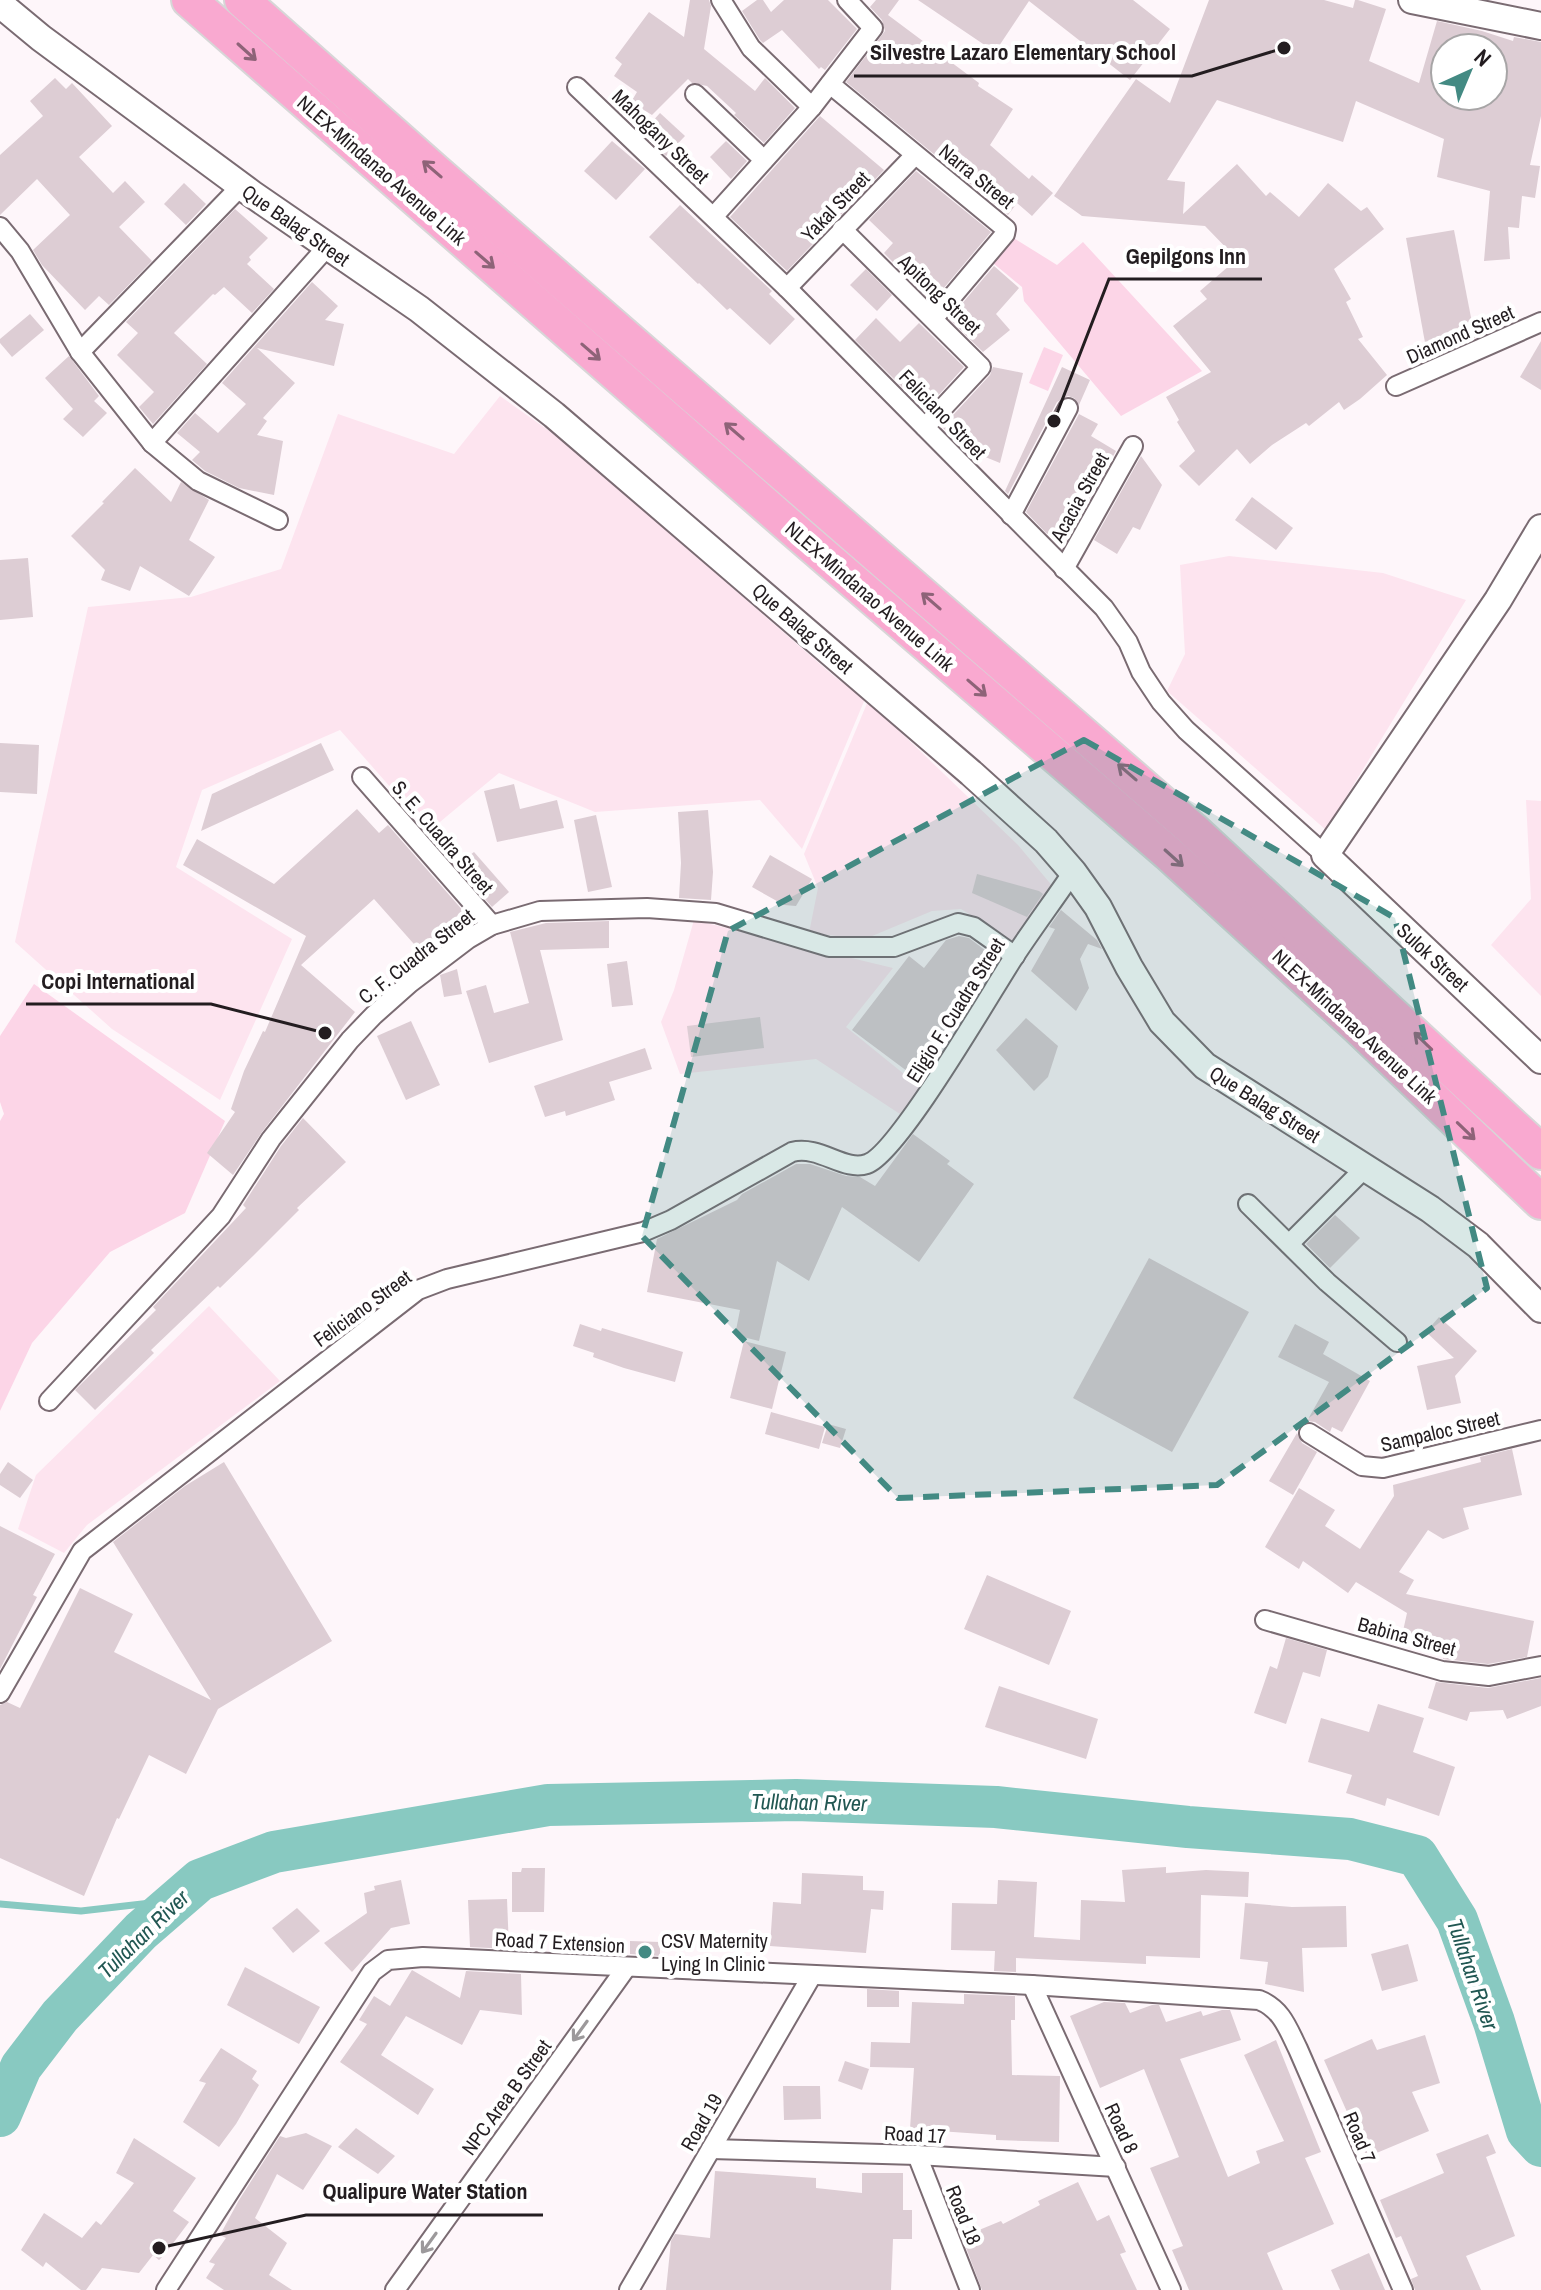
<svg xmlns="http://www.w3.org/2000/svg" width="1541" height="2290" viewBox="0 0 1541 2290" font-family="'Archivo Narrow',sans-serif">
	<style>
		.built { fill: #fde4ef }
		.green { fill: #fcd5e7 }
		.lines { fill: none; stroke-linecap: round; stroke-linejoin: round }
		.stream { stroke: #88c9c1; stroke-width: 7 }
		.river { stroke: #88c9c1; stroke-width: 42 }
		.building { fill: #ddcdd4; fill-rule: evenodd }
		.street-casing { stroke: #7a6b72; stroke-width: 22 }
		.secondary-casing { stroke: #7a6b72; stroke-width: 30 }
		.highway-casing { stroke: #d7d6d7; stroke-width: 38 }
		.street { stroke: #fff; stroke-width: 18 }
		.secondary { stroke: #fff; stroke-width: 26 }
		.highway { stroke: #f9a9d0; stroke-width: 34 }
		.oneway { stroke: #8e6378 }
		.oneway2 { stroke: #9c999b }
		.marked { fill: #438a83; fill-opacity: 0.2; stroke: #438a83; stroke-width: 6; stroke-dasharray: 16 10; stroke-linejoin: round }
		.poi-dot { fill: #438a83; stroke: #fff; stroke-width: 3 }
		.labels { text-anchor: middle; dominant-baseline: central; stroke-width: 8; stroke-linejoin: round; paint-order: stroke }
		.street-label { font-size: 20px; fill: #231d20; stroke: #fff }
		.poi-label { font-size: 20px; fill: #231d20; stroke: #fff; text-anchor: start }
		.water-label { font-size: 22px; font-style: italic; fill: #215752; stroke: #fff }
		.leader { fill: none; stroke: #231d20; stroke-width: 3 }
		.callout-dot { fill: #231d20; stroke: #fff; stroke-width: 3 }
		.callout-label { font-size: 22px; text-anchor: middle; font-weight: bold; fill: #231d20; stroke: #fff; stroke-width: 8; stroke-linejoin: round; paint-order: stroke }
	</style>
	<rect width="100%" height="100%" fill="#fef6fa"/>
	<g class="built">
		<path d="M500,396L562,440L835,677L865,699L802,849L760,800L595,812L499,773L429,831L340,730L202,790L176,867L292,939L220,1100L112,1029L15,942L88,607L191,597L281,569L338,414L454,454Z"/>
		<path d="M1229,556L1383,573L1466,600L1326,830L1167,691L1185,654L1180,565Z"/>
		<path d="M868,701L1018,845L1054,888L1014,942L961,909L932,911L865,939L809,933L818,888L804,854Z"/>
		<path d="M1526,800L1541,801V996L1491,945L1531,899Z"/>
		<path d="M694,920L893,968L846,1027L920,1087L900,1114L816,1059L680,1074L661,1022L674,990Z"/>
		<path d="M209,1306L280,1381L87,1525L64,1553L18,1529L36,1475Z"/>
	</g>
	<g class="green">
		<path d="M1009,235L1057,265L1083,242L1202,371L1121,416L1024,301L1022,287L993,263Z"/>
		<path d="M1044,347L1063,355L1048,391L1029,383Z"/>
		<path d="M34,984L225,1121L185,1213L110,1252L32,1343L0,1411V1121L4,1114L0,1102V1036Z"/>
	</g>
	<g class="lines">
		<path class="stream" d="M0,1904L81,1911L177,1900"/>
		<path class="river" d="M0,2116L21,2067L60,2016L141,1931L200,1880L274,1852L548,1805L796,1800L996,1807L1188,1827L1350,1839L1417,1856L1457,1920L1494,2022L1527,2131L1541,2146"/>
	</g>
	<g class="building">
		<path d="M690,0H709L711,6L704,49L755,91L765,78L795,108L764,143L734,115L736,113L707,86L692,83L688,79L652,115L631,102L637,92L614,76L622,64L615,58L649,12L684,37Z"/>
		<path d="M757,0H763L771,12L784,0H828L857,29L825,70L821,67L819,69L782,30L763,43L760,40L742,11Z"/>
		<path d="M876,0H899L888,15L979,83L978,86L1013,109L990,145L1029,179L1032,175L1053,193L1032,216L1017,203L1008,215L846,82L885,31L882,20L870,7Z"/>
		<path d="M918,0H1133L1170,29L1130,80L1029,1L995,52Z"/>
		<path d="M1209,0H1324L1353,8L1355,0H1358L1386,9L1369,61L1419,83L1437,21L1482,31L1513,41L1514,37L1541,42V116L1530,165L1540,166L1535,198L1522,196L1519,228L1508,227L1510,259L1484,261L1490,191L1437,177L1444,139L1356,101L1343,142L1217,100L1167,180L1185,182L1183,214L1237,164L1266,196L1270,192L1299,217L1328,183L1361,211L1367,207L1384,229L1334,269L1351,299L1346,302L1363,337L1358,339L1387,375L1360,399L1344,410L1339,402L1309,426L1306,423L1272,445L1250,464L1237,449L1199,486L1179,466L1195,451L1177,422L1179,420L1166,397L1211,372L1173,326L1207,299L1200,291L1237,259L1205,226L1082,216L1054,196L1136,79L1170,103ZM1445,48H1493V96H1445Z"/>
		<path d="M55,78L66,89L72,83L112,126L79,157L113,193L125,181L145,202L119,227L152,261L109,305L99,296L85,310L42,265L33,250L70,215L37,179L0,215V155L43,116L30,101Z"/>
		<path d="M660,113L685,136L666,156L642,133Z"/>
		<path d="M820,116L884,170L787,271L730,217Z"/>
		<path d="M612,141L645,169L616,200L584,171Z"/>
		<path d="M726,141L747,161L731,179L710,157Z"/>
		<path d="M916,171L991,232L932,302L884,253L893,243L869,220Z"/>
		<path d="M184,183L206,204L186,225L164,204Z"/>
		<path d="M680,205L772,291L769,294L795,319L770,345L730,308L727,310L699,283L698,284L649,237Z"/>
		<path d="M235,209L268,238L249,257L251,260L247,264L274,289L252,313L224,287L215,295L213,294L174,333L207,364L153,424L139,407L154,392L117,355L138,333L126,322Z"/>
		<path d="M1454,230L1475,338L1426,348L1406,238Z"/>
		<path d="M994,266L1019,288L996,314L1010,330L983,352L949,319Z"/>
		<path d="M866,269L892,295L877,311L850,285Z"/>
		<path d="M312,282L338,306L325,320L344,324L334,366L257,348L295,383L263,418L267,421L257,435L283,441L274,495L239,488L205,471L192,460L200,452L177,433L195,413L218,433L246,404L222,383Z"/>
		<path d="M30,314L44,330L12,357L0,343V339Z"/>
		<path d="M876,318L900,342L919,323L964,367L925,410L855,340Z"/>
		<path d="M1541,341V390L1520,377Z"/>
		<path d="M69,356L99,396L94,401L107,413L83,437L63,419L73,409L45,378Z"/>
		<path d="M993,367L1023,373L1000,463L978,454L974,458L942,427L990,375Z"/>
		<path d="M1062,367L1090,380L1079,405L1074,398L1068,396L1057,402L1008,494L1005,491Z"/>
		<path d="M1079,414L1098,424L1091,436L1116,451L1064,544L1046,533L1026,512Z"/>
		<path d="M1141,456L1162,485L1140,530L1133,527L1117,554L1094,540Z"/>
		<path d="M135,468L171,502L181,482L209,500L189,540L215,557L189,596L140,566L130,591L101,580L105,570L71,536L104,503L102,502Z"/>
		<path d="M1252,497L1293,528L1276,550L1235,520Z"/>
		<path d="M28,558L33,617L0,620V560Z"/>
		<path d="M0,743L39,745L37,794L0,792Z"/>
		<path d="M321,743L334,770L201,831L212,794Z"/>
		<path d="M514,784L520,809L557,800L564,828L497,842L484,791Z"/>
		<path d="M357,809L379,833L388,825L465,913L421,952L374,899L301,965L355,1012L262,1132L233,1175L207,1153L235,1112L231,1109L244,1071L263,1031L265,1032L306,936L183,865L197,839L274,884Z"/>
		<path d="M708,810L713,872L711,900L679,898L681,863L678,812Z"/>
		<path d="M596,815L612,887L588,892L574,820Z"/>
		<path d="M474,852L509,892L492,907L456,866Z"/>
		<path d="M770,855L812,879L796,906L784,905L752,887Z"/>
		<path d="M977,874L1039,891L1043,894L1027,917L972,893Z"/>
		<path d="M1061,910L1097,940L1102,949L1088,944L1080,959L1089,988L1076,1011L1031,971L1055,929L1049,927Z"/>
		<path d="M609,921V948L540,950L563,1040L489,1063L466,991L486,985L494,1013L529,1003L510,932L546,923Z"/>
		<path d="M959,936L969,938L998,960L982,986L931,1048L938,1054L919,1080L852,1030L909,956L924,968L946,940Z"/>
		<path d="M627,961L633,1005L612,1007L607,964Z"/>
		<path d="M457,969L462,994L444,997L440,975Z"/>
		<path d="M760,1017L764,1048L691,1057L687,1026Z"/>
		<path d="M1026,1018L1058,1046L1048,1077L1034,1091L996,1050Z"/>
		<path d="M411,1021L440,1085L406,1100L377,1036Z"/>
		<path d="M645,1048L652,1069L609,1082L615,1100L566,1116L565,1111L545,1117L534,1086Z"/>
		<path d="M303,1118L346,1162L297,1208L299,1210L254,1255L220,1288L218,1286L151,1350L154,1353L95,1410L75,1390L156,1310L153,1307L246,1208L243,1205L281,1146Z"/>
		<path d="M913,1134L950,1161L947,1164L974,1184L919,1262L842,1207L809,1281L777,1261L759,1341L735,1335L740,1310L647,1292L657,1239L737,1200L742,1194L796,1164H810L846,1176L860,1177L875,1186Z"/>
		<path d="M1335,1215L1360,1238L1330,1268L1306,1244Z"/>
		<path d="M1149,1258L1249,1312L1172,1452L1073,1398Z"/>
		<path d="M1439,1317L1477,1351L1455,1376L1461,1403L1427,1410L1417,1366L1454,1358L1426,1332Z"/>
		<path d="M580,1324L601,1331L602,1328L683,1352L675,1382L624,1368L593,1357L594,1353L573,1346Z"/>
		<path d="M1295,1324L1329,1342L1323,1354L1370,1381L1342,1432L1332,1427L1330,1432L1315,1422L1307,1421L1329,1382L1278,1357Z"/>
		<path d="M744,1341L786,1352L772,1409L730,1398Z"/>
		<path d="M771,1412L825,1427L819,1449L765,1434Z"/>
		<path d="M828,1424L846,1429L840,1448L822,1443Z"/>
		<path d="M1297,1433L1302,1443L1317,1452L1293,1495L1269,1481Z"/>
		<path d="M1512,1449L1522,1495L1463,1508L1469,1529L1443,1539L1428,1530L1399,1572L1414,1580L1406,1594L1534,1621L1527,1657L1488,1664L1443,1659L1445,1651L1401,1640L1407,1613L1356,1582L1348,1593L1303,1561L1299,1569L1265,1547L1299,1488L1335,1510L1325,1526L1360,1549L1394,1496L1393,1485L1481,1462L1480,1457Z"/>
		<path d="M8,1462L33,1480L20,1498L0,1485V1474Z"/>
		<path d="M224,1462L332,1641L218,1709L186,1774L149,1755L119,1819L117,1818L84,1896L0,1858V1705L7,1702L20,1708L80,1588L133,1614L114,1652L211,1700L113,1542L185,1486Z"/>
		<path d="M0,1526L55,1554L33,1595L37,1597L0,1669Z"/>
		<path d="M987,1575L1071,1611L1049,1665L964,1629Z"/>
		<path d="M1286,1638L1327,1650L1320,1677L1303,1672L1286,1724L1254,1713L1270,1666L1277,1669Z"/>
		<path d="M1541,1678V1706L1507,1719L1503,1710L1470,1712L1467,1721L1428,1708L1436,1682L1488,1688Z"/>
		<path d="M999,1686L1098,1719L1086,1759L985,1727Z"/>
		<path d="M1378,1704L1424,1718L1413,1752L1455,1767L1439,1816L1387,1798L1385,1806L1346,1793L1352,1775L1308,1762L1321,1718L1369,1732Z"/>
		<path d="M1166,1867V1873L1206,1870L1249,1872L1248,1897L1201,1895L1200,1958L1146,1956V1964L1016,1958V1972L994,1971L995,1951L951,1950L952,1903L997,1904L998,1880L1037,1882L1034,1937L1080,1940L1081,1900L1125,1902L1122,1870Z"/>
		<path d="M522,1868H545L544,1912H512V1872H521Z"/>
		<path d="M802,1873L863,1876V1890L884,1891L883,1910L871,1909L866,1953L770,1946L773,1902L801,1904Z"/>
		<path d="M401,1880L410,1924L391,1928L352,1972L324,1943L367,1913L364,1893L375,1890L374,1886Z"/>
		<path d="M507,1899L509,1949L470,1947L468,1900Z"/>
		<path d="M1245,1903L1292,1907L1346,1906L1347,1947L1302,1948L1304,1992L1265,1984L1268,1962L1240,1959Z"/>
		<path d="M297,1908L320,1931L293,1953L272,1928Z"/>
		<path d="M630,1941L660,1942V1956L630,1954Z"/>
		<path d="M1408,1944L1418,1981L1382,1991L1371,1954Z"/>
		<path d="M245,1967L320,2007L299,2044L227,2005Z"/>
		<path d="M412,1970L460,1998L466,1971L521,1974L522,2015L480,2010L462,2045L406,2016L381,2055L434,2089L418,2115L340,2062L367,2024L359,2020L374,1996L390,2006Z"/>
		<path d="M867,1989L899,1991V2007H867Z"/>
		<path d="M964,1994L1015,1996V2020H1011L1012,2075L1060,2076L1059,2142L996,2140V2135L910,2129L914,2068L870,2067L871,2042L910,2043L912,2002L964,2004Z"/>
		<path d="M1104,2002L1125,2003L1130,2013L1152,2005H1159L1166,2022L1201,2011L1203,2016L1222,2010H1230L1241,2040L1180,2059L1228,2177L1260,2163L1256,2151L1284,2141L1244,2055L1276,2040L1321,2152L1305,2158L1334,2224L1267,2253L1283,2290H1189L1172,2250L1183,2246L1150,2168L1179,2157L1144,2069L1100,2088L1070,2016Z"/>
		<path d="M1425,2035L1440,2083L1412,2092L1429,2131L1367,2157L1324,2060L1372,2039L1377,2050Z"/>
		<path d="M221,2048L257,2071L252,2079L259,2085L236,2124L219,2147L183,2122L206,2083L199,2081Z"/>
		<path d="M845,2061L869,2069L862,2090L838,2081Z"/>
		<path d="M783,2086H820L821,2119L784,2120Z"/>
		<path d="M356,2128L395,2156L378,2174L338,2147Z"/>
		<path d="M306,2133L332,2146L303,2190L277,2174L255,2218L287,2243L269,2275L292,2290H224L206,2278L215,2264L209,2262L226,2238L220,2235L239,2200L280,2136L286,2138Z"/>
		<path d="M1488,2134L1496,2153L1486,2157L1515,2236L1466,2256L1481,2290H1415L1411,2279L1418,2276L1401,2236L1396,2238L1380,2200L1444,2173L1436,2154Z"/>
		<path d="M134,2138L196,2178L173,2211L189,2222L165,2254L159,2260L153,2255L139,2273L102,2268L86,2290H81L46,2262L43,2267L21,2250L44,2213L82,2238L96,2221L101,2225L134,2183L116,2173Z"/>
		<path d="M715,2171L816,2178V2188L862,2193V2173H903V2210H912V2239H893L891,2290H666L671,2241L675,2234L710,2238Z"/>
		<path d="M1078,2182L1097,2221L1109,2215L1126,2252L1120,2254L1137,2290H982L962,2237L1001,2221L1003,2224L1040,2205L1038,2201Z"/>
		<path d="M1369,2253L1385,2290H1340L1331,2270Z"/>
	</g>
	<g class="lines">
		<g class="street-casing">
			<g id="street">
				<path d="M721,0L751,48L812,107"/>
				<path d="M830,84L1006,229L1005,234L934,318"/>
				<path d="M577,87L787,288L1104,608L1128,642L1141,672L1161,702L1186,730L1325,855"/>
				<path d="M695,94L764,160"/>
				<path d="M714,216L812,107L873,28L847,0"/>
				<path d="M0,227L20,251L80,352L152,443L198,481L278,520"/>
				<path d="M842,229L981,367L925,427"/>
				<path d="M787,288L915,155"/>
				<path d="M80,352L241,186"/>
				<path d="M1396,386L1541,322"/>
				<path d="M152,443L327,247"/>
				<path d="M1011,515L1068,408"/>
				<path d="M1064,569L1133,446"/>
				<path d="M362,777L492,925"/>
				<path d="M1248,1204L1327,1282L1397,1342"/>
				<path d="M1289,1244L1365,1168"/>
				<path d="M49,1401L221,1216L271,1139L350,1040L374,1015L410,983L468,939L492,925L540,911L647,908L716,913L829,947H894L958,923L974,927L1015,956"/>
				<path d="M1309,1433L1362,1466L1383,1468L1541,1430"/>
				<path d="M1265,1620L1442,1671L1489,1676L1541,1666"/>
				<path d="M0,1693L82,1551L418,1290L447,1279L643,1232L671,1220L792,1152C820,1145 844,1172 867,1164C898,1154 991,992 1014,957C1033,928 1054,900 1073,872"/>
				<path d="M1032,1985L1171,2290"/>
				<path d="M711,2149L917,2155L1116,2167"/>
				<path d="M917,2155L970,2290"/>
				<path d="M166,2290L372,1972L388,1960L423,1957L1032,1985L1259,2000C1282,2009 1288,2029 1298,2049L1403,2290"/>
				<path d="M395,2290L626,1968"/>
				<path d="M629,2290L811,1977"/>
			</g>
		</g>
		<g class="secondary-casing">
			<g id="secondary">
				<path d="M1412,0L1541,26"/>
				<path d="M0,4L41,38L252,194L419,309L554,415L971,773L1046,841L1073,872L1098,907L1129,967L1162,1022L1205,1066L1430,1209L1478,1245L1541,1309"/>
				<path d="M1541,528L1498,600L1325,855L1541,1060"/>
			</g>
		</g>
		<g class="highway-casing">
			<g id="highway">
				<path d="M189,0L794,530L1168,853L1358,1027L1541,1202"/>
				<path d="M242,0L437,173L1192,829L1541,1152"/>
			</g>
		</g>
		<use href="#street" class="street"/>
		<use href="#secondary" class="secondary"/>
		<use href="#highway" class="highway"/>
	</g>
	<defs><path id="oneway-shaft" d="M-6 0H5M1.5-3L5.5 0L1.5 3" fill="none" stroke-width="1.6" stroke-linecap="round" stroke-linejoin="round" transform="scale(2)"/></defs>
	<g class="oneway">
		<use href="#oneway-shaft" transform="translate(247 52) rotate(42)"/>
		<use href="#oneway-shaft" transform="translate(432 169) rotate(-139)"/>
		<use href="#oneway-shaft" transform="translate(485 260) rotate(41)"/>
		<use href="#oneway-shaft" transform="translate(591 352) rotate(41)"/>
		<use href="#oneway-shaft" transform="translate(734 431) rotate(-139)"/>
		<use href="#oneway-shaft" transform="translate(931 601) rotate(-139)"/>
		<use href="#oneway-shaft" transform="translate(977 688) rotate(41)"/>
		<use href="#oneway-shaft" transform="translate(1127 772) rotate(-139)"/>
		<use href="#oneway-shaft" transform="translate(1174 858) rotate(42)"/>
		<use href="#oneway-shaft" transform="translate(1423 1041) rotate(-136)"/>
		<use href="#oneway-shaft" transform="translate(1466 1131) rotate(44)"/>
	</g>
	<g class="oneway2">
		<use href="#oneway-shaft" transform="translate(580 2031) rotate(126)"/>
		<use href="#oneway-shaft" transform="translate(429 2243) rotate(126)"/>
	</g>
	<path class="marked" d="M1084,740L1395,918L1487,1288L1217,1485L898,1498L642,1236L728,931Z"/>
	<circle class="poi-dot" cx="645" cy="1952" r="8"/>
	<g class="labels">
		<g class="street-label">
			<text transform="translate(661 136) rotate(44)">Mahogany Street</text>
			<text transform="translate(382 170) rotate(41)">NLEX-Mindanao Avenue Link</text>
			<text transform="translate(977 176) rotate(39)">Narra Street</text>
			<text transform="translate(835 206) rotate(-46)">Yakal Street</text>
			<text transform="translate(296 225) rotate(35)">Que Balag Street</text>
			<text transform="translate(940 294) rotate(44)">Apitong Street</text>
			<text transform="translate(1460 334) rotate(-24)">Diamond Street</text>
			<text transform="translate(943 414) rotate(46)">Feliciano Street</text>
			<text transform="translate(1079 497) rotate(-61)">Acacia Street</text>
			<text transform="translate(870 596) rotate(41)">NLEX-Mindanao Avenue Link</text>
			<text transform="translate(803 628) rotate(41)">Que Balag Street</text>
			<text transform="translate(443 837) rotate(49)">S. E. Cuadra Street</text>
			<text transform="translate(416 956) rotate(-38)">C. F. Cuadra Street</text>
			<text transform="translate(1433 957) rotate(43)">Sulok Street</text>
			<text transform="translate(955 1010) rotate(-58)">Eligio F. Cuadra Street</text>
			<text transform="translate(1355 1026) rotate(43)">NLEX-Mindanao Avenue Link</text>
			<text transform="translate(1265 1104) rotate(32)">Que Balag Street</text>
			<text transform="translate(362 1308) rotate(-36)">Feliciano Street</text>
			<text transform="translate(1440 1431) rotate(-13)">Sampaloc Street</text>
			<text transform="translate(1407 1636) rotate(15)">Babina Street</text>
			<text transform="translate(560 1942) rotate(3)">Road 7 Extension</text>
			<text transform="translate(506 2097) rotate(-54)">NPC Area B Street</text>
			<text transform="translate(701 2122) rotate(-60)">Road 19</text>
			<text transform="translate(1122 2128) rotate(65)">Road 8</text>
			<text transform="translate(915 2134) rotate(3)">Road 17</text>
			<text transform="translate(1360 2137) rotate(67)">Road 7</text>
			<text transform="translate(964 2215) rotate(68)">Road 18</text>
		</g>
		<g class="poi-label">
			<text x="661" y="1940">CSV Maternity<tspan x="661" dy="23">Lying In Clinic</tspan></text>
		</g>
		<g class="water-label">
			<text transform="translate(809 1802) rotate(1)">Tullahan River</text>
			<text transform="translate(143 1934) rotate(-44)">Tullahan River</text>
			<text transform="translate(1473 1974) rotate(71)">Tullahan River</text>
		</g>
	</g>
	<path class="leader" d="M1284 48L1192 76H854M1054 421L1109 279H1262M325 1033L211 1004H26M159 2248L306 2215H543"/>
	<g class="callout-dot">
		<circle cx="1284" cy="48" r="8"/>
		<circle cx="1054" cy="421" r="8"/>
		<circle cx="325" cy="1033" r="8"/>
		<circle cx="159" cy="2248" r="8"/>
	</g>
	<g class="callout-label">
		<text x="1023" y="60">Silvestre Lazaro Elementary School</text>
		<text x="1186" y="264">Gepilgons Inn</text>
		<text x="118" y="989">Copi International</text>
		<text x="425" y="2199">Qualipure Water Station</text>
	</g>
	<g transform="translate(1469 72) rotate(44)"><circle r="38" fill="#ffffff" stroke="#a7a5a6" stroke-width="2"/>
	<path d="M0-6L14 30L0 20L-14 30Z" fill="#438a83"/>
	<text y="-12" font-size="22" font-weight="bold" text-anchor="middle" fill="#231d20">N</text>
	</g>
</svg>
